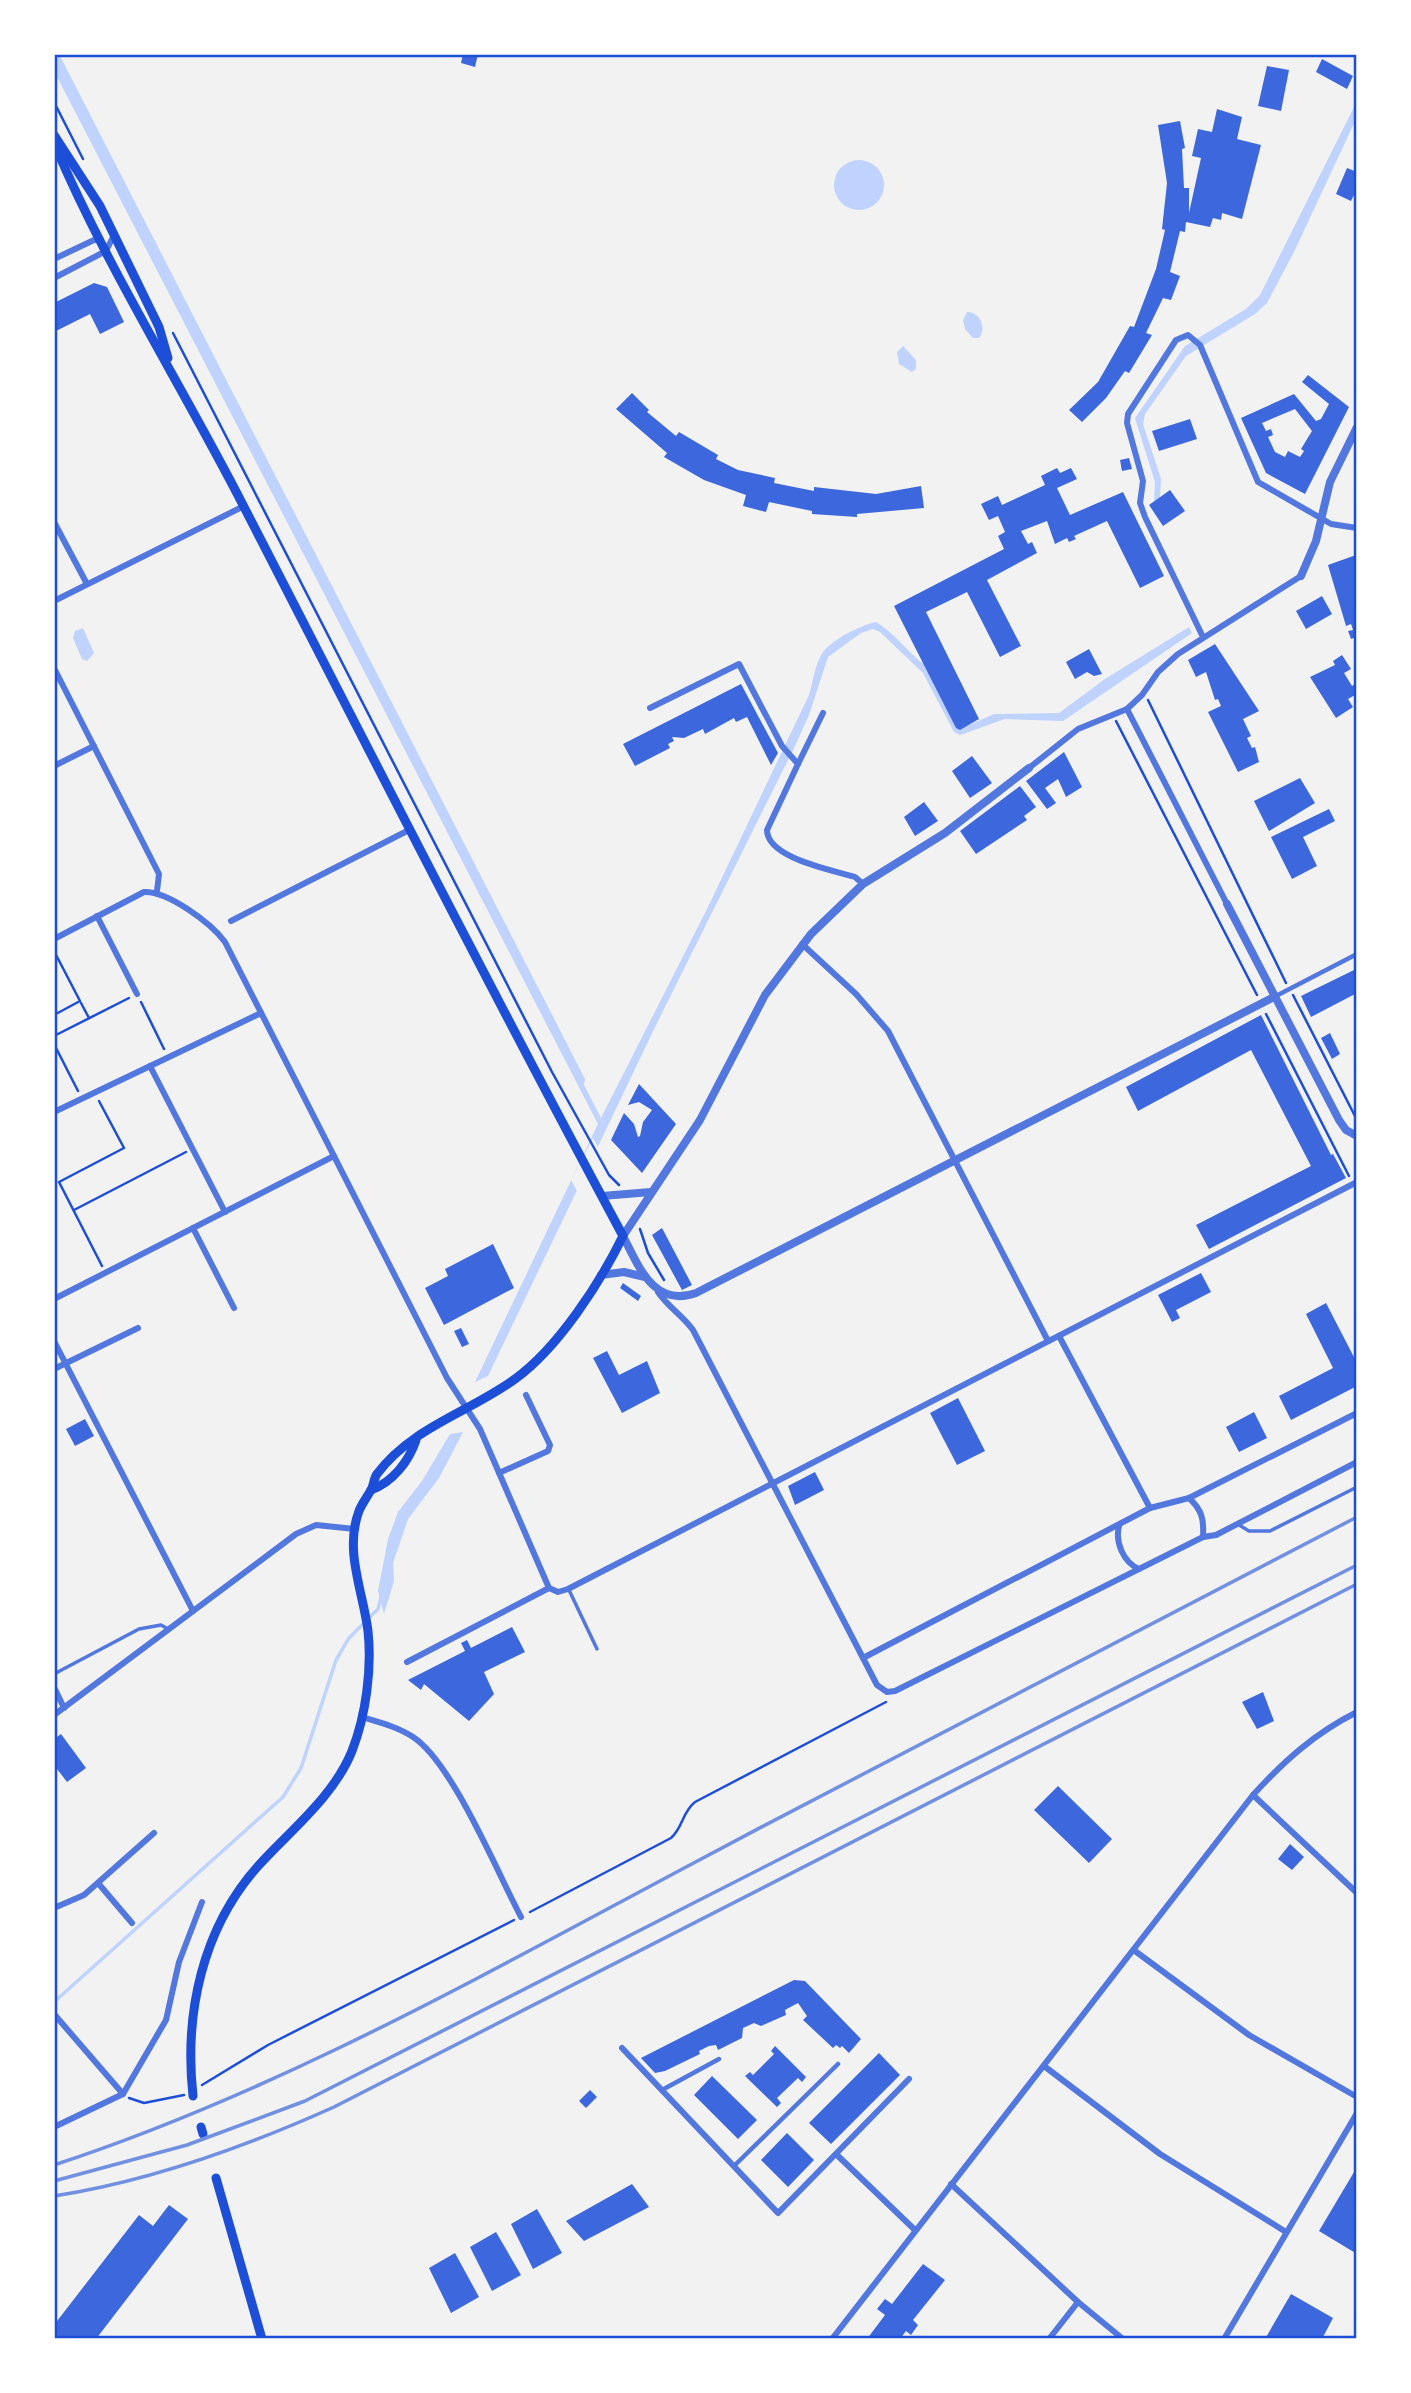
<svg xmlns="http://www.w3.org/2000/svg" width="1411" height="2393" viewBox="0 0 1411 2393" font-family="Manrope,sans-serif">
	<style>
		.water { fill: #bfd3fe }
		.pier { fill: #f2f2f2 }
		.lines { fill: none; stroke-linecap: round; stroke-linejoin: round }
		.stream { stroke: #bfd3fe; stroke-width: 3.5 }
		.building { fill: #3d67dc; fill-rule: evenodd }
		.path { stroke: #1d4ed8; stroke-width: 2.5 }
		.service { stroke: #5277de; stroke-width: 3.5 }
		.pedestrian { stroke: #5277de; stroke-width: 4.5 }
		.minor { stroke: #5277de; stroke-width: 6 }
		.tertiary { stroke: #5277de; stroke-width: 8 }
		.secondary { stroke: #1d4ed8; stroke-width: 9 }
		.rail { stroke: #7290e2; stroke-width: 3.5 }
		.neatline { fill: none; stroke: #1d4ed8; stroke-width: 2.5 }
	</style>
	<rect width="100%" height="100%" fill="#f2f2f2"/>
	<g class="water">
		<path d="M54,54H59L585,1079L584,1085L601,1118L707,909L809,695C813,681 815,664 823,652C833,639 861,625 876,622C895,633 908,653 925,665L960,729L994,714L1059,713L1105,679L1189,627L1192,633L1063,721L1005,719L960,735L954,732L923,673L880,632L873,629L861,633L828,657L809,715L795,746L657,1023L488,1376L475,1382L598,1124L54,71Z"/>
		<path d="M1357,101V117L1294,252L1267,303L1255,314L1186,356L1145,414L1143,424L1161,479L1160,498L1154,502L1155,482L1135,418L1185,346L1246,309L1260,295Z"/>
		<circle cx="859" cy="185" r="25"/>
		<path d="M967,312C980,312 987,328 979,338H973L965,329L963,320Z"/>
		<path d="M903,346L916,360V369L912,372L899,364L897,352Z"/>
		<path d="M83,628L94,653L87,661L82,659L73,638L75,631Z"/>
		<path d="M463,1432L439,1478L408,1519L393,1563L394,1581L384,1614L378,1591L388,1539L398,1512L422,1481L450,1434Z"/>
	</g>
	<path class="pier" d="M593,1138L599,1149L578,1193L571,1180Z"/>
	<g class="lines">
		<path class="stream" d="M54,2002L283,1797L301,1768L336,1660L349,1638L378,1609L381,1597"/>
	</g>
	<g class="building">
		<path d="M463,54H478L475,67L461,63Z"/>
		<path d="M1322,59L1353,76L1347,89L1316,72Z"/>
		<path d="M1267,66L1289,70L1281,111L1258,106Z"/>
		<path d="M1217,109L1242,117L1237,139L1261,145L1242,219L1222,213L1221,220L1213,218L1210,227L1186,222L1185,232L1180,231L1170,272L1180,276L1171,300L1163,298L1146,333L1152,335L1129,373L1125,371L1106,398L1082,422L1069,410L1098,382L1130,326L1134,327L1156,269L1165,230L1162,229L1167,183L1158,125L1180,121L1185,148L1182,149L1184,188H1189V213L1201,158L1192,156L1198,129L1212,132Z"/>
		<path d="M1347,168L1357,172V189L1351,201L1336,194Z"/>
		<path d="M94,283L107,287L124,322L100,334L90,314L54,332V303Z"/>
		<path d="M1308,375L1349,407L1305,494L1266,473L1241,418L1294,394L1316,421L1321,419L1329,404L1302,382ZM1295,409L1312,431L1301,449L1304,451L1300,457L1288,451L1285,457L1275,452L1268,437L1273,435L1271,429L1266,431L1262,423Z"/>
		<path d="M632,393L649,410L647,412L676,436L679,432L718,455L716,459L738,470L775,478L774,483L814,491V487L876,494L921,486L924,508L857,514V517L812,514V511L769,502L766,512L743,506L746,495L704,480L664,457L667,453L616,409Z"/>
		<path d="M1190,419L1197,439L1159,451L1152,431Z"/>
		<path d="M1129,458L1132,469L1122,471L1120,460Z"/>
		<path d="M1057,468L1060,473L1071,468L1077,479L1057,488L1070,515L1123,492L1164,576L1140,588L1107,521L1074,536L1076,539L1069,542L1067,538L1055,544L1047,521L1021,531L1028,544L1032,542L1037,553L987,580L1021,646L1000,657L967,592L926,612L979,719L960,730L956,728L894,606L1004,549L998,536L1005,532L998,516L989,520L981,504L998,496L1002,505L1017,498L1045,485L1041,476Z"/>
		<path d="M1170,490L1185,511L1163,526L1149,505Z"/>
		<path d="M1356,555L1357,637L1351,639L1348,631L1353,630L1351,624L1346,626L1328,565Z"/>
		<path d="M1322,596L1332,614L1306,629L1296,611Z"/>
		<path d="M1215,644L1259,711L1243,719L1251,736L1247,738L1252,748L1255,747L1259,762L1238,772L1208,712L1221,706L1218,699L1215,700L1206,672L1196,677L1188,660Z"/>
		<path d="M1089,649L1102,674L1094,676L1087,672L1075,679L1066,662Z"/>
		<path d="M1342,655L1351,669L1344,673L1352,686L1357,683V694L1348,699L1353,707L1336,718L1310,677L1335,665L1333,661Z"/>
		<path d="M741,684L778,753L771,765L747,717L736,722L734,718L705,734L703,729L684,738L672,737L674,741L668,744L670,748L635,766L623,744Z"/>
		<path d="M1064,752L1082,787L1066,797L1058,779L1045,788L1056,803L1047,809L1026,781Z"/>
		<path d="M972,756L992,783L970,798L952,771Z"/>
		<path d="M1300,778L1315,803L1269,831L1254,801Z"/>
		<path d="M1020,786L1036,807L1024,816L1027,820L976,854L960,831Z"/>
		<path d="M924,802L938,821L915,836L904,817Z"/>
		<path d="M1329,809L1335,821L1303,837L1317,866L1292,879L1271,837Z"/>
		<path d="M1354,970L1357,993L1311,1017L1301,996Z"/>
		<path d="M1261,1015L1331,1155L1333,1154L1346,1178L1209,1249L1196,1225L1311,1166L1251,1050L1138,1111L1126,1087Z"/>
		<path d="M1330,1033L1340,1054L1332,1059L1321,1038Z"/>
		<path d="M639,1084L676,1124L642,1173L611,1140L624,1113L634,1124L638,1137L640,1136L643,1122L652,1110L639,1102L628,1105Z"/>
		<path d="M662,1228L692,1285L682,1290L652,1235Z"/>
		<path d="M493,1244L514,1288L444,1325L425,1288L448,1276L445,1269Z"/>
		<path d="M1201,1273L1211,1292L1176,1310L1180,1318L1172,1322L1158,1295Z"/>
		<path d="M623,1283L641,1296L638,1301L620,1288Z"/>
		<path d="M1326,1303L1357,1363V1386L1291,1420L1279,1396L1333,1368L1306,1314Z"/>
		<path d="M461,1328L469,1344L462,1347L454,1331Z"/>
		<path d="M607,1351L619,1375L647,1361L660,1393L622,1413L593,1358Z"/>
		<path d="M958,1398L985,1451L957,1465L930,1413Z"/>
		<path d="M1254,1412L1267,1438L1239,1452L1226,1427Z"/>
		<path d="M85,1419L94,1436L75,1446L66,1429Z"/>
		<path d="M815,1472L824,1490L795,1505L788,1486Z"/>
		<path d="M512,1627L525,1652L484,1672L494,1694L469,1721L424,1684L421,1690L408,1680L465,1651L461,1643L467,1640L471,1648Z"/>
		<path d="M1263,1692L1274,1721L1257,1729L1242,1702Z"/>
		<path d="M61,1734L86,1768L67,1782L54,1765V1739Z"/>
		<path d="M1058,1786L1112,1839L1089,1863L1034,1810Z"/>
		<path d="M1290,1844L1304,1857L1292,1870L1278,1859Z"/>
		<path d="M794,1980L805,1981L861,2039L849,2053L842,2046L840,2048L836,2045L833,2048L803,2020L807,2016L798,2003L785,2010L786,2015L761,2026L754,2023L743,2028L742,2038L718,2050L716,2045L709,2046L699,2051L700,2054L665,2071L655,2073L641,2058Z"/>
		<path d="M775,2046L806,2077L802,2082L798,2078L777,2098L781,2103L777,2107L745,2076L750,2072L753,2075L774,2054L771,2051Z"/>
		<path d="M879,2053L900,2075L831,2144L809,2123Z"/>
		<path d="M712,2076L757,2120L738,2139L694,2095Z"/>
		<path d="M590,2090L597,2097L586,2108L579,2101Z"/>
		<path d="M787,2133L814,2160L788,2187L761,2160Z"/>
		<path d="M1354,2172L1357,2174V2254L1319,2231Z"/>
		<path d="M632,2184L649,2207L584,2241L566,2221Z"/>
		<path d="M169,2205L188,2219L96,2339H54V2325L139,2215L153,2226Z"/>
		<path d="M537,2209L562,2253L533,2269L511,2224Z"/>
		<path d="M496,2232L521,2275L492,2291L470,2247Z"/>
		<path d="M455,2253L479,2297L451,2313L429,2268Z"/>
		<path d="M923,2264L945,2280L913,2320L918,2325L911,2335L906,2331L900,2339H867L885,2315L877,2309L885,2299L892,2304Z"/>
		<path d="M1291,2294L1333,2318L1322,2339H1265Z"/>
	</g>
	<g class="lines">
		<g class="path">
			<path d="M54,102L83,159"/>
			<path d="M173,333L552,1072L609,1175L619,1185"/>
			<path d="M1148,700L1286,983"/>
			<path d="M1116,721L1257,995"/>
			<path d="M54,951L80,1001L54,1015"/>
			<path d="M1293,995L1357,1120"/>
			<path d="M141,1002L164,1049"/>
			<path d="M81,1003L89,1018"/>
			<path d="M1266,1014L1349,1176"/>
			<path d="M54,1036L129,998"/>
			<path d="M54,1044L78,1091"/>
			<path d="M99,1101L124,1148L59,1182L102,1266"/>
			<path d="M74,1210L186,1152"/>
			<path d="M640,1229L648,1253L664,1280"/>
			<path d="M530,1912L671,1838C683,1828 682,1812 695,1802L886,1702"/>
			<path d="M202,2085L268,2045L514,1920"/>
			<path d="M129,2098L144,2103L184,2095"/>
		</g>
		<g class="service">
			<path d="M1239,1525L1249,1531H1270L1357,1487"/>
			<path d="M569,1590L597,1649"/>
			<path d="M54,1674L139,1629L161,1625L168,1629"/>
		</g>
		<g class="pedestrian">
			<path d="M1274,997L1357,954"/>
			<path d="M662,2090L719,2059"/>
			<path d="M734,2166L838,2064"/>
		</g>
		<g class="minor">
			<path d="M54,259L94,240H101"/>
			<path d="M54,278L106,251L113,237"/>
			<path d="M54,522L87,584"/>
			<path d="M54,601L244,506"/>
			<path d="M1203,637L1145,517L1140,503L1143,481L1127,423L1128,414L1176,340L1188,335L1200,345L1258,482L1331,524L1357,528"/>
			<path d="M54,668L159,874L157,891"/>
			<path d="M650,708L739,664L782,746L798,764L767,830C767,858 832,870 855,877L863,884"/>
			<path d="M1127,709L1227,904"/>
			<path d="M798,764L823,713"/>
			<path d="M54,766L94,746"/>
			<path d="M1029,768L1078,729L1127,709L1142,695L1158,672L1178,654L1301,576"/>
			<path d="M97,916L137,994"/>
			<path d="M231,921L409,830"/>
			<path d="M54,939L144,892C168,891 211,923 225,942L447,1378L480,1429L549,1588"/>
			<path d="M802,944L856,994L888,1031L1048,1341"/>
			<path d="M150,1066L225,1212"/>
			<path d="M54,1112L261,1013"/>
			<path d="M193,1228L234,1308"/>
			<path d="M658,1292C668,1307 682,1315 693,1330L877,1685L887,1692L895,1691L1203,1537L1216,1535L1357,1462"/>
			<path d="M54,1299L334,1156"/>
			<path d="M1059,1336L1150,1508"/>
			<path d="M54,1341L193,1611"/>
			<path d="M54,1369L138,1328"/>
			<path d="M499,1473L548,1451L550,1445L526,1395"/>
			<path d="M1189,1498C1202,1510 1204,1519 1203,1537"/>
			<path d="M1119,1526C1115,1542 1123,1562 1139,1569"/>
			<path d="M863,1658L1150,1508L1189,1498L1357,1413"/>
			<path d="M407,1662L549,1588L558,1592L568,1589L1357,1182"/>
			<path d="M54,1687L64,1708"/>
			<path d="M54,1715L296,1534L316,1525L355,1529"/>
			<path d="M362,1717C379,1722 398,1727 413,1737C452,1762 497,1872 521,1917"/>
			<path d="M1253,1795L1357,1893"/>
			<path d="M98,1883L132,1923"/>
			<path d="M54,1908L84,1895L154,1833"/>
			<path d="M1135,1951L1249,2035L1357,2097"/>
			<path d="M54,2014L123,2094"/>
			<path d="M622,2048L778,2213L909,2079"/>
			<path d="M1044,2066L1160,2154L1286,2232"/>
			<path d="M54,2127L123,2094L166,2020L179,1962L202,1902"/>
			<path d="M837,2155L915,2230"/>
			<path d="M951,2184L1078,2302L1123,2339"/>
			<path d="M832,2339L1253,1795C1284,1761 1315,1733 1357,1712"/>
			<path d="M1049,2339L1078,2302"/>
			<path d="M1224,2339L1357,2113"/>
		</g>
		<g class="tertiary">
			<path d="M1301,576L1316,541L1330,482L1357,427"/>
			<path d="M1029,768L945,833L863,884L811,934L765,995L700,1120L623,1236C639,1267 654,1308 696,1293L1274,997"/>
			<path d="M1227,904L1339,1120L1346,1130L1357,1136"/>
			<path d="M602,1196L651,1192"/>
			<path d="M601,1275L624,1272L645,1277"/>
		</g>
		<g class="secondary">
			<path d="M54,135L100,206L159,327L168,358"/>
			<path d="M54,143C107,268 181,384 243,505C369,750 493,994 623,1236C600,1283 558,1348 515,1379C470,1412 412,1427 377,1474C374,1478 374,1483 372,1488C368,1496 362,1503 359,1511C344,1551 363,1591 368,1631C372,1669 366,1715 352,1751C334,1796 291,1830 259,1865C202,1928 184,2014 193,2096"/>
			<path d="M371,1490C393,1482 409,1461 416,1440"/>
			<path d="M201,2127L203,2134"/>
			<path d="M216,2178L262,2339"/>
		</g>
		<g class="rail">
			<path d="M54,2165C277,2092 483,1975 688,1866C910,1748 1133,1632 1357,1517"/>
			<path d="M54,2181L187,2145L305,2101L1357,1565"/>
			<path d="M54,2196C151,2181 245,2147 334,2107L1357,1584"/>
		</g>
	</g>
	<rect width="1411" height="2393" fill="none" stroke="#ffffff" stroke-width="112"/>
	<rect x="56" y="56" width="1299" height="2281" class="neatline"/>
</svg>
